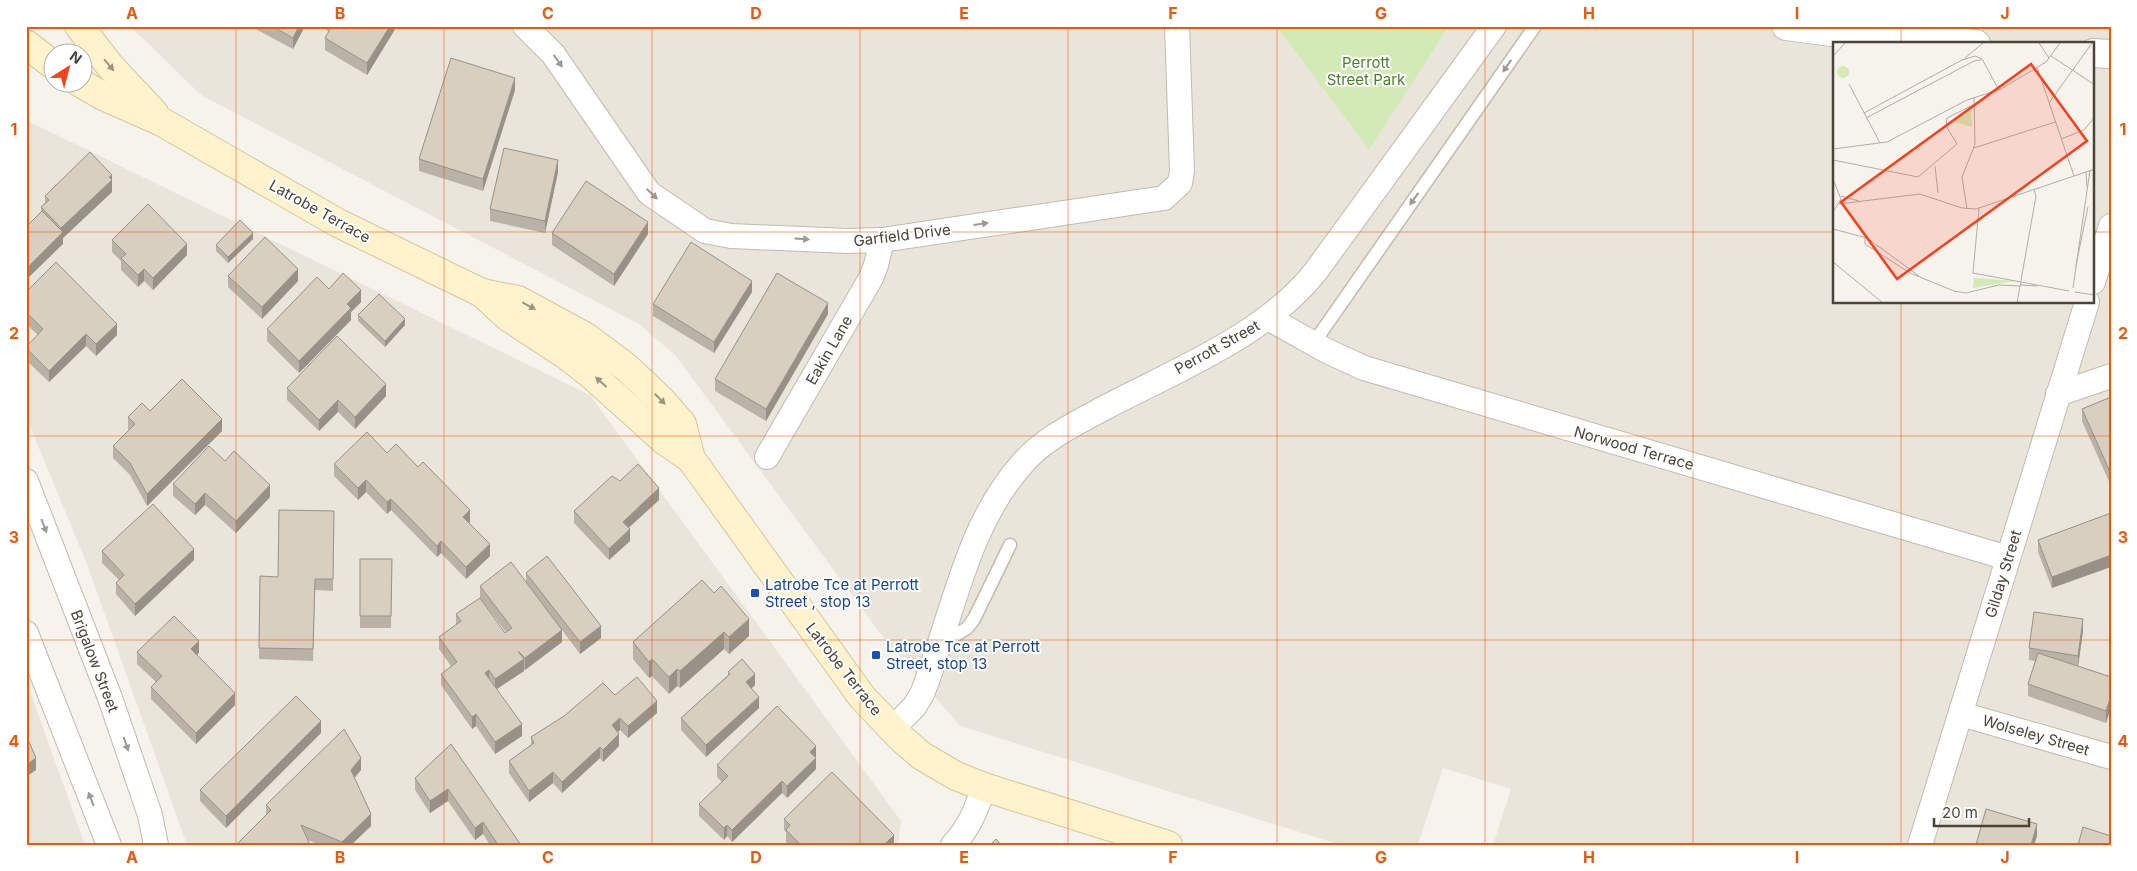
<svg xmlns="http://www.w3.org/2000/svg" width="2137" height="871" viewBox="0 0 2137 871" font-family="Inter,sans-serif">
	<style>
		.residential { fill: #eae5da; fill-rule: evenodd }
		.park { fill: #d2eab5 }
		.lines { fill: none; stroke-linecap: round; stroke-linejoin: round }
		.service-casing { stroke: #c2bbae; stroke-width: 15 }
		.minor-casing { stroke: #c2bbae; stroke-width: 26 }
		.tertiary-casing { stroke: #c2bbae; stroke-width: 30 }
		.secondary-casing { stroke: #d6c79b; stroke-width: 30 }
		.service { stroke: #fff; stroke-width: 12 }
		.minor { stroke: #fff; stroke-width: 24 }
		.tertiary { stroke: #fff; stroke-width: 28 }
		.secondary { stroke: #fff3cd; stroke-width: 28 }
		.wall { fill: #bab2a6 }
		.shaded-wall { fill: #979187 }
		.building { fill: #d8cfc1; stroke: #979187 }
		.oneway { fill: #9c9892 }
		.oneway2 { fill: #9c937c }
		.grid { fill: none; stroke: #e8590c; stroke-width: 1; stroke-opacity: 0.55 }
		.transit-dot { fill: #1a4fb4; stroke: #fff; stroke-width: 2 }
		.labels { text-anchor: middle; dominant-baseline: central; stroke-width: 4; stroke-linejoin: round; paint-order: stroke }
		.park-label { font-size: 15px; fill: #4a7f2a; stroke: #fff }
		.street-label { font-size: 15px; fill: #4b4439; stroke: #fff }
		.transit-label { font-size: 15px; fill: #164399; stroke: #fff; text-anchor: start }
		.inset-road { fill: none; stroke: #b2ada4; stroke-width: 1 }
		.view { fill: #fc3f1d; fill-opacity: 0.15; stroke: #fc3f1d; stroke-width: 2.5 }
		.inset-edge { fill: none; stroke: #4b4439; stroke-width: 2.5 }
		.neatline { fill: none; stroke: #e8590c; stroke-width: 2 }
		.grid-label { font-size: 16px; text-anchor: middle; font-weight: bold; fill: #e8590c }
	</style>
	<rect width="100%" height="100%" fill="#f6f3ec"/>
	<g class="residential">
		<path d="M130,26H1276L1369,149L1449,26H2111V845H1493L1511,789L1443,768L1418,845H1341L960,726L880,633L676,356L639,324L201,95ZM1834,44H2093V302H1834Z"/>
		<path d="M26,120L590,395L901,821L898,844L187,845L87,564L26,417Z"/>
		<path d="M26,680L85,845H26Z"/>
	</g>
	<path class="park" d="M1276,26H1449L1369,150Z"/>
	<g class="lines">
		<g class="service-casing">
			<g id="service">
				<path d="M1313,344L1535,26"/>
				<path d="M940,645L967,628L974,619L1010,545"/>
			</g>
		</g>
		<g class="minor-casing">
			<g id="minor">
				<path d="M525,26L553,54L649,193L705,231L731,236L848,241L882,240L1164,198L1180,183L1182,171L1177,26"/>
				<path d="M2093,282L2111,226"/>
				<path d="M1268,318L1327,351L1364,368L2008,558"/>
				<path d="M2058,394L2111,376"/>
				<path d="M767,457L871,278L876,265L882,240"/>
				<path d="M26,481L110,698L150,815L156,845"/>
				<path d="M26,633L109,845"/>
				<path d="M1961,714L2111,757"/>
				<path d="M892,729L914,707L922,694C953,617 965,528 1022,464C1044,438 1077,423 1106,407C1177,370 1267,334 1316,271L1494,26"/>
				<path d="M953,845C969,828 977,808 984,787"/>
				<path d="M1920,845L2087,302"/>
			</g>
		</g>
		<g class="tertiary-casing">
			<g id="tertiary">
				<path d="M1786,26L1832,32L1976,44"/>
				<path d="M2093,53L2111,54"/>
			</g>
		</g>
		<g class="secondary-casing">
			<g id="secondary">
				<path d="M79,26L110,66L154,113"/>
				<path d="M26,44L52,64"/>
				<path d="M79,82L103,96L162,122L338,223L482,293L518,300L586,337L626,367L661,400L682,424L691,459"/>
				<path d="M482,293L508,317L566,355L594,377L665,441L691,459L862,697L902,739L922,756L956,776L984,787L1168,845"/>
			</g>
		</g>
		<use href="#service" class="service"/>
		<use href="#minor" class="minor"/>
		<use href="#tertiary" class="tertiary"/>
		<use href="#secondary" class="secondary"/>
	</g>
	<g class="wall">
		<path d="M250,26H305L293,49Z"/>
		<path d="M321,26H397L367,75L325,50V38L329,32Z"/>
		<path d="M515,90L483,191L419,171V159Z"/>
		<path d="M558,172L545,233L490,221V209Z"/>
		<path d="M112,180V192L63,238V244L41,212V207L45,203V196Z"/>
		<path d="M552,233L648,234L614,286L552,245Z"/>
		<path d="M253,239L228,263L216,251V245Z"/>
		<path d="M112,240L187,255L153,290L144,281L138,287L121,270V261L112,252Z"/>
		<path d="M228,276L298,281L262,319L228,287Z"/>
		<path d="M329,289L361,302L351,312V320L299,373L267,341V329Z"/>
		<path d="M26,292L117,335L96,356L86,346L49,382L26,360V347L38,335L26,324Z"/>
		<path d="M752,292L714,353L653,316V304Z"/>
		<path d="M828,314L766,421L715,391V379Z"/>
		<path d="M358,315L405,325L385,347L358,321Z"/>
		<path d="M287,388L386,396L355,429L338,412L319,431L287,400Z"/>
		<path d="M2111,397V486L2082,421V409Z"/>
		<path d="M150,411L222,431L147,506L130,475L113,458V446L129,430L128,429V417Z"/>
		<path d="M387,453L470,522L469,523L490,556L466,579L441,553L437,557L391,510L387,514L366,492L358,500L334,476V464Z"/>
		<path d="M225,461L270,497L236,533L205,505L195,515L173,496V484Z"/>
		<path d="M620,481L659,500L628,528L630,541L609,560L574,523V511Z"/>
		<path d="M334,511L333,591L315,590L313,661L259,659L260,576L278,577Z"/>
		<path d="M2111,513L2052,588L2038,552V540Z"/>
		<path d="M102,551L194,560L135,616L116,594V583L119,580L102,563Z"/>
		<path d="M360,559H392L391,628H360Z"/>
		<path d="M526,573L601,638L580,654L562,630V642L525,670L524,669V671L497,689L522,736L495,754L476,726L472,729L441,685V674L451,666L439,649V637L456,625V614L505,633L506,632L480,598V586L526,583Z"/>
		<path d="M702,580L749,636L729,654L724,649L680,688L677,686L669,694L652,676L649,678L633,659V642Z"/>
		<path d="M2083,631L2078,666L2111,677L2106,723L2028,696V684L2035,661L2029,660V648Z"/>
		<path d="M137,652L199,653L197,655L235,705L196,744L151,699V687L156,682L137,664Z"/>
		<path d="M728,672L755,685L751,688L759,708L706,757L681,730V718L728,675Z"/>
		<path d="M615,695L657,713L628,738L620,730L618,732L619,746L603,762L600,758L562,793L553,783L529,802L509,773V761L531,745V737Z"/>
		<path d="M321,733L226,828L200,801V790Z"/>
		<path d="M451,744L521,845H490L483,834L475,840L448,801L430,813L415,790V778Z"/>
		<path d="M816,758V769L787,798L782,793L732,842L727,836L724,840L699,816V804L722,782L717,777V765Z"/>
		<path d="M361,770L354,778L371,826L351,845H320L308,840L266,815V805Z"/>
		<path d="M784,819L894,845H789L786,842V832L784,830Z"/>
	</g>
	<g class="shaded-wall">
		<path d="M299,26H305L293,49V38Z"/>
		<path d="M390,26H397L367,75V63Z"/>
		<path d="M515,78V90L483,191V179Z"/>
		<path d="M558,160V172L545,233V221Z"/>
		<path d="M112,175V192L63,238V244L26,280V269L61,234V228Z"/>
		<path d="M648,222V234L614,286V274Z"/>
		<path d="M253,233V239L228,263V257Z"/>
		<path d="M187,244V255L153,290V278Z"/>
		<path d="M144,269V281L138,287V275Z"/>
		<path d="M298,269V281L262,319V307Z"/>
		<path d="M752,281V292L714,353V342Z"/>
		<path d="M361,290V302L351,312V320L299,373V361L347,304Z"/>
		<path d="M828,303V314L766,421V409Z"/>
		<path d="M405,319V325L385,347V341Z"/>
		<path d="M117,324V335L96,356V344Z"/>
		<path d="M86,334V346L49,382V371Z"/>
		<path d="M386,384V396L355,429V417Z"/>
		<path d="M338,400V412L319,431V420Z"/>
		<path d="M222,419V431L147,506V494Z"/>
		<path d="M366,480V492L358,500V488Z"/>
		<path d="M270,485V497L236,533V521Z"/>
		<path d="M659,488V500L623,533V522Z"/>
		<path d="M205,493V505L195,515V504Z"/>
		<path d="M391,499V510L387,514V502Z"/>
		<path d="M470,510V522L463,529V517Z"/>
		<path d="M630,529V541L609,560V549Z"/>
		<path d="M441,541V553L437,557V546Z"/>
		<path d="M490,544V556L466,579V567Z"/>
		<path d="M194,549V560L135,616V604Z"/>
		<path d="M2111,555V567L2052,588V577Z"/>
		<path d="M749,619V636L729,654V637Z"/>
		<path d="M2083,619V631L2078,667V656Z"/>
		<path d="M601,626V638L580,654V642Z"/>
		<path d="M562,630V642L525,670V658Z"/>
		<path d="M724,632V649L680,688V671Z"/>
		<path d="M199,641V653L191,661V649Z"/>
		<path d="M524,659V671L495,690V679Z"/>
		<path d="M652,659V676L649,678V662Z"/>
		<path d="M677,669V686L669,694V677Z"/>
		<path d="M489,670V682L485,673Z"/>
		<path d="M755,674V685L746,694V682Z"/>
		<path d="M235,693V705L196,744V733Z"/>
		<path d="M2111,696V708L2106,723V711Z"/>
		<path d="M759,697V708L706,757V745Z"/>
		<path d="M657,701V713L628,738V726Z"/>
		<path d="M476,714V726L472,729V717Z"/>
		<path d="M620,718V730L612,737V725Z"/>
		<path d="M321,721V733L226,828V816Z"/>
		<path d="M522,724V736L495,754V742Z"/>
		<path d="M619,734V746L603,762V750Z"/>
		<path d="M816,746V769L787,798V786L810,752Z"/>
		<path d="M600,747V758L562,793V782Z"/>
		<path d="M36,758V770L26,777V765Z"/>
		<path d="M361,758V770L351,782V770Z"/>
		<path d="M553,772V783L529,802V791Z"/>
		<path d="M782,781V793L732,842V830Z"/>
		<path d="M448,789V801L430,813V801Z"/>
		<path d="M371,814V826L351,845H342V842Z"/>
		<path d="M483,822V834L475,840V828Z"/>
		<path d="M2037,824V836L2034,845H2031Z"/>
		<path d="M727,825V836L724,840V828Z"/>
		<path d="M894,835V845H884Z"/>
	</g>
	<g class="building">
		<path d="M272,26H299L293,38Z"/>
		<path d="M332,26H390L367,63L325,38Z"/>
		<path d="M451,58L515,78L483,179L419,159Z"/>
		<path d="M504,148L558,160L545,221L490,209Z"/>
		<path d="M90,152L112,175L109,177L112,180L61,228L41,207L49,200L45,196Z"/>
		<path d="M586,181L648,222L614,274L552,233Z"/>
		<path d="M148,204L187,244L153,278L144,269L138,275L121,258L126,254L112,240Z"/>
		<path d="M42,211L63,232L26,269V227Z"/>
		<path d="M240,220L253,233L228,257L216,245Z"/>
		<path d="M265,237L298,269L262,307L228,276Z"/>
		<path d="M691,242L752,281L714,342L653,304Z"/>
		<path d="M56,262L117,324L96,344L86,334L49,371L26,348V347L43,329L26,312V292Z"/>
		<path d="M343,273L361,290L347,304L351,308L299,361L267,329L317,277L329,289Z"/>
		<path d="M777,273L828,303L766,409L715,379Z"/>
		<path d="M379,294L405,319L385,341L358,315Z"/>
		<path d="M337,336L386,384L355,417L338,400L319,420L287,388Z"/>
		<path d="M182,379L222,419L147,494L130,463L113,446L135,424L128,417L142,403L150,411Z"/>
		<path d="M2111,397V474L2082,409Z"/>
		<path d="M367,432L387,453L396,444L418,467L423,462L470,510L463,517L490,544L466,567L441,541L437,546L391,499L387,502L366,480L358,488L334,464Z"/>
		<path d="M209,446L225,461L234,451L270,485L236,521L205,493L195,504L173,484Z"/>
		<path d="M638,464L659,488L623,522L630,529L609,549L574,511L612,476L620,481Z"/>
		<path d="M153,504L194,549L135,604L116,583L124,575L102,551Z"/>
		<path d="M279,510L334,511L333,579H315L313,649L259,648L260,576L278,577Z"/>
		<path d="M2111,513V555L2052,577L2038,540Z"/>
		<path d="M547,556L601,626L580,642L526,573Z"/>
		<path d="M360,559H392L391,616H360Z"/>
		<path d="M511,562L562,630L525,658L518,651L524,659L495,679L489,670L485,673L522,724L495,742L476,714L472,717L441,674L457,662L439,637L461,621L456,614L480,598L505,633L512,628L480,586Z"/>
		<path d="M702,580L714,593L721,586L749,619L729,637L724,632L680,671L677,669L669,677L652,659L649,662L633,642Z"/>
		<path d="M2034,612L2083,619L2078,656L2029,648Z"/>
		<path d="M174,616L199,641L191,649L235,693L196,733L151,687L162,676L137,652Z"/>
		<path d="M2038,653L2111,677V696L2106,711L2028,684Z"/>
		<path d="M742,659L755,674L746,682L759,697L706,745L681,718L730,674L728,672Z"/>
		<path d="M637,677L657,701L628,726L620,718L612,725L619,734L603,750L600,747L562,782L553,772L529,791L509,761L534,743L531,737L564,716L603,683L615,695Z"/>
		<path d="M296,696L321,721L226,816L200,790Z"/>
		<path d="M777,706L816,746L810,752L816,758L787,786L782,781L732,830L727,825L724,828L699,804L728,776L717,765Z"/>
		<path d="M344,729L361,758L351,770L371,814L342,842L301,825L310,845H236L271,810L266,805Z"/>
		<path d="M26,735L36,758L26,765Z"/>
		<path d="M451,744L521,845H498L483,822L475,828L448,789L430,801L415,778Z"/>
		<path d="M832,772L894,835L884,845H801L786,830L790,825L784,819Z"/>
		<path d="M1986,809L2037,824L2031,845H1976Z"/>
		<path d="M2083,827L2111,836V845H2078Z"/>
		<path d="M996,839L1001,845H990Z"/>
	</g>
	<defs><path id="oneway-solid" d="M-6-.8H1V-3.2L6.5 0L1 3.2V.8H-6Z" transform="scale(1.25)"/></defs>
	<g class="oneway">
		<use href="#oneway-solid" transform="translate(558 61) rotate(55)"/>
		<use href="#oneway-solid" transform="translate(1507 66) rotate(125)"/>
		<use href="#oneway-solid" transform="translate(652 194) rotate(43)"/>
		<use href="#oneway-solid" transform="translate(1414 199) rotate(125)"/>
		<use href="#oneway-solid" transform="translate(981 224) rotate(-8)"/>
		<use href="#oneway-solid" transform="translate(802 239) rotate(3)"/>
		<use href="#oneway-solid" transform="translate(44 526) rotate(69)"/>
		<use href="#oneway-solid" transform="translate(126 744) rotate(71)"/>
		<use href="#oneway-solid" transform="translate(91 799) rotate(-111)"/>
	</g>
	<g class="oneway2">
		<use href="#oneway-solid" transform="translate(109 65) rotate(49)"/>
		<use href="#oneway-solid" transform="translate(529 306) rotate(28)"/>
		<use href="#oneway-solid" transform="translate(601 382) rotate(-138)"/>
		<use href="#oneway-solid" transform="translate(660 399) rotate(45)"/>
	</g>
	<path class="grid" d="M236,26V845M444,26V845M652,26V845M860,26V845M1068,26V845M1277,26V845M1485,26V845M1693,26V845M1901,26V44M26,232H1834M2093,232H2111M1901,302V845M26,436H2111M26,640H2111"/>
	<g class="transit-dot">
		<rect x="750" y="588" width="10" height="10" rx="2.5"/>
		<rect x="871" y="650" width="10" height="10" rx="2.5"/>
	</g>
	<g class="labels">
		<g class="park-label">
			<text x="1366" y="62">Perrott<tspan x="1366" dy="17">Street Park</tspan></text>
		</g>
		<g class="street-label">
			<text transform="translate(320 211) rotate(29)">Latrobe Terrace</text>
			<text transform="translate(902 235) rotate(-7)">Garfield Drive</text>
			<text transform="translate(1217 347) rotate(-29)">Perrott Street</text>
			<text transform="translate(829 350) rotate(-60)">Eakin Lane</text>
			<text transform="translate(1634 448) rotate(16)">Norwood Terrace</text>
			<text transform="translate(2003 574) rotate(-73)">Gilday Street</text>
			<text transform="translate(95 661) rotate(69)">Brigalow Street</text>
			<text transform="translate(844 669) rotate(52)">Latrobe Terrace</text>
			<text transform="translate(2036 735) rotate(16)">Wolseley Street</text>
		</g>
		<g class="transit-label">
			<text x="765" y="584">Latrobe Tce at Perrott<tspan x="765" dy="17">Street , stop 13</tspan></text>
			<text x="886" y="646">Latrobe Tce at Perrott<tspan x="886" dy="17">Street, stop 13</tspan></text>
		</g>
	</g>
	<g transform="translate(1833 42)">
		<rect width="261" height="261" fill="#f6f3ec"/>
		<path d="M4 30a6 6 0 1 1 12 0a6 6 0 1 1-12 0ZM138,68L139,85L119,79ZM141,236L157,237L182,239L140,246Z" fill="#d2eab5"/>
		<path class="inset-road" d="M206,1L216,16M0,14L12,1M218,14L262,43M132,16L150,1M204,25L241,134M16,42L47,101M216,61L259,1M31,71L129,18L142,14L149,17L166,48M33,76L141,19L148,18M228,97L251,88L262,75M141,106L222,80M0,107L54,100L134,58L168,47L213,20L227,1M0,118L85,135L124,102L113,84L114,76L142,62M102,124L105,151M253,130L254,145M0,137L8,157L0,170M8,154L26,159M6,162L87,152L129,166L143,167L262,127M146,166L140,231L236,249M134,167L129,135L142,102L141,56M0,187L34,196L86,234M32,195V202L77,231L121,249L133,251L166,243L187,244M0,220L50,261M243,223L255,165M187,243L204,244M240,246L257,128M242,250L262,253M184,261L203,154L201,148"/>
		<path class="view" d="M198,22L254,99L64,237L8,160Z"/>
		<rect width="261" height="261" class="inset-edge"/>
	</g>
	<rect width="2137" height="871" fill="none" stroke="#ffffff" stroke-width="55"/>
	<g transform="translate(68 68) rotate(36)"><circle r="24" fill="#ffffff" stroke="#b7b4b0"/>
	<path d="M0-4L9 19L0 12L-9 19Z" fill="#fc3f1d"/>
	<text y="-8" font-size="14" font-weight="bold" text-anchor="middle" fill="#4b4439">N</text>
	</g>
	<path d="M1934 818v8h95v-8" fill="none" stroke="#4b4439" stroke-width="2.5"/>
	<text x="1942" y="818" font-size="15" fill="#4b4439" stroke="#ffffff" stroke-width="4" paint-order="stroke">20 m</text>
	<rect x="28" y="28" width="2082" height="816" class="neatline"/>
	<g class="grid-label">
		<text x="132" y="19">A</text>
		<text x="340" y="19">B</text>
		<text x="548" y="19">C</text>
		<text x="756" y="19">D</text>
		<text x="964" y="19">E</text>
		<text x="1173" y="19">F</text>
		<text x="1381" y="19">G</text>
		<text x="1589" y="19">H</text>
		<text x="1797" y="19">I</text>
		<text x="2005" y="19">J</text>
		<text x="14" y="135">1</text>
		<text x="2123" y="135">1</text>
		<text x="14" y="339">2</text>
		<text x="2123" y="339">2</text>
		<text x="14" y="543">3</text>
		<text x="2123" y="543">3</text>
		<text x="14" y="747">4</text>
		<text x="2123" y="747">4</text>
		<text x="132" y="863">A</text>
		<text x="340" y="863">B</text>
		<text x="548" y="863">C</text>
		<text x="756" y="863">D</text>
		<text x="964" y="863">E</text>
		<text x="1173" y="863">F</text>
		<text x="1381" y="863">G</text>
		<text x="1589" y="863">H</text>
		<text x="1797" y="863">I</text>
		<text x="2005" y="863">J</text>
	</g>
</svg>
